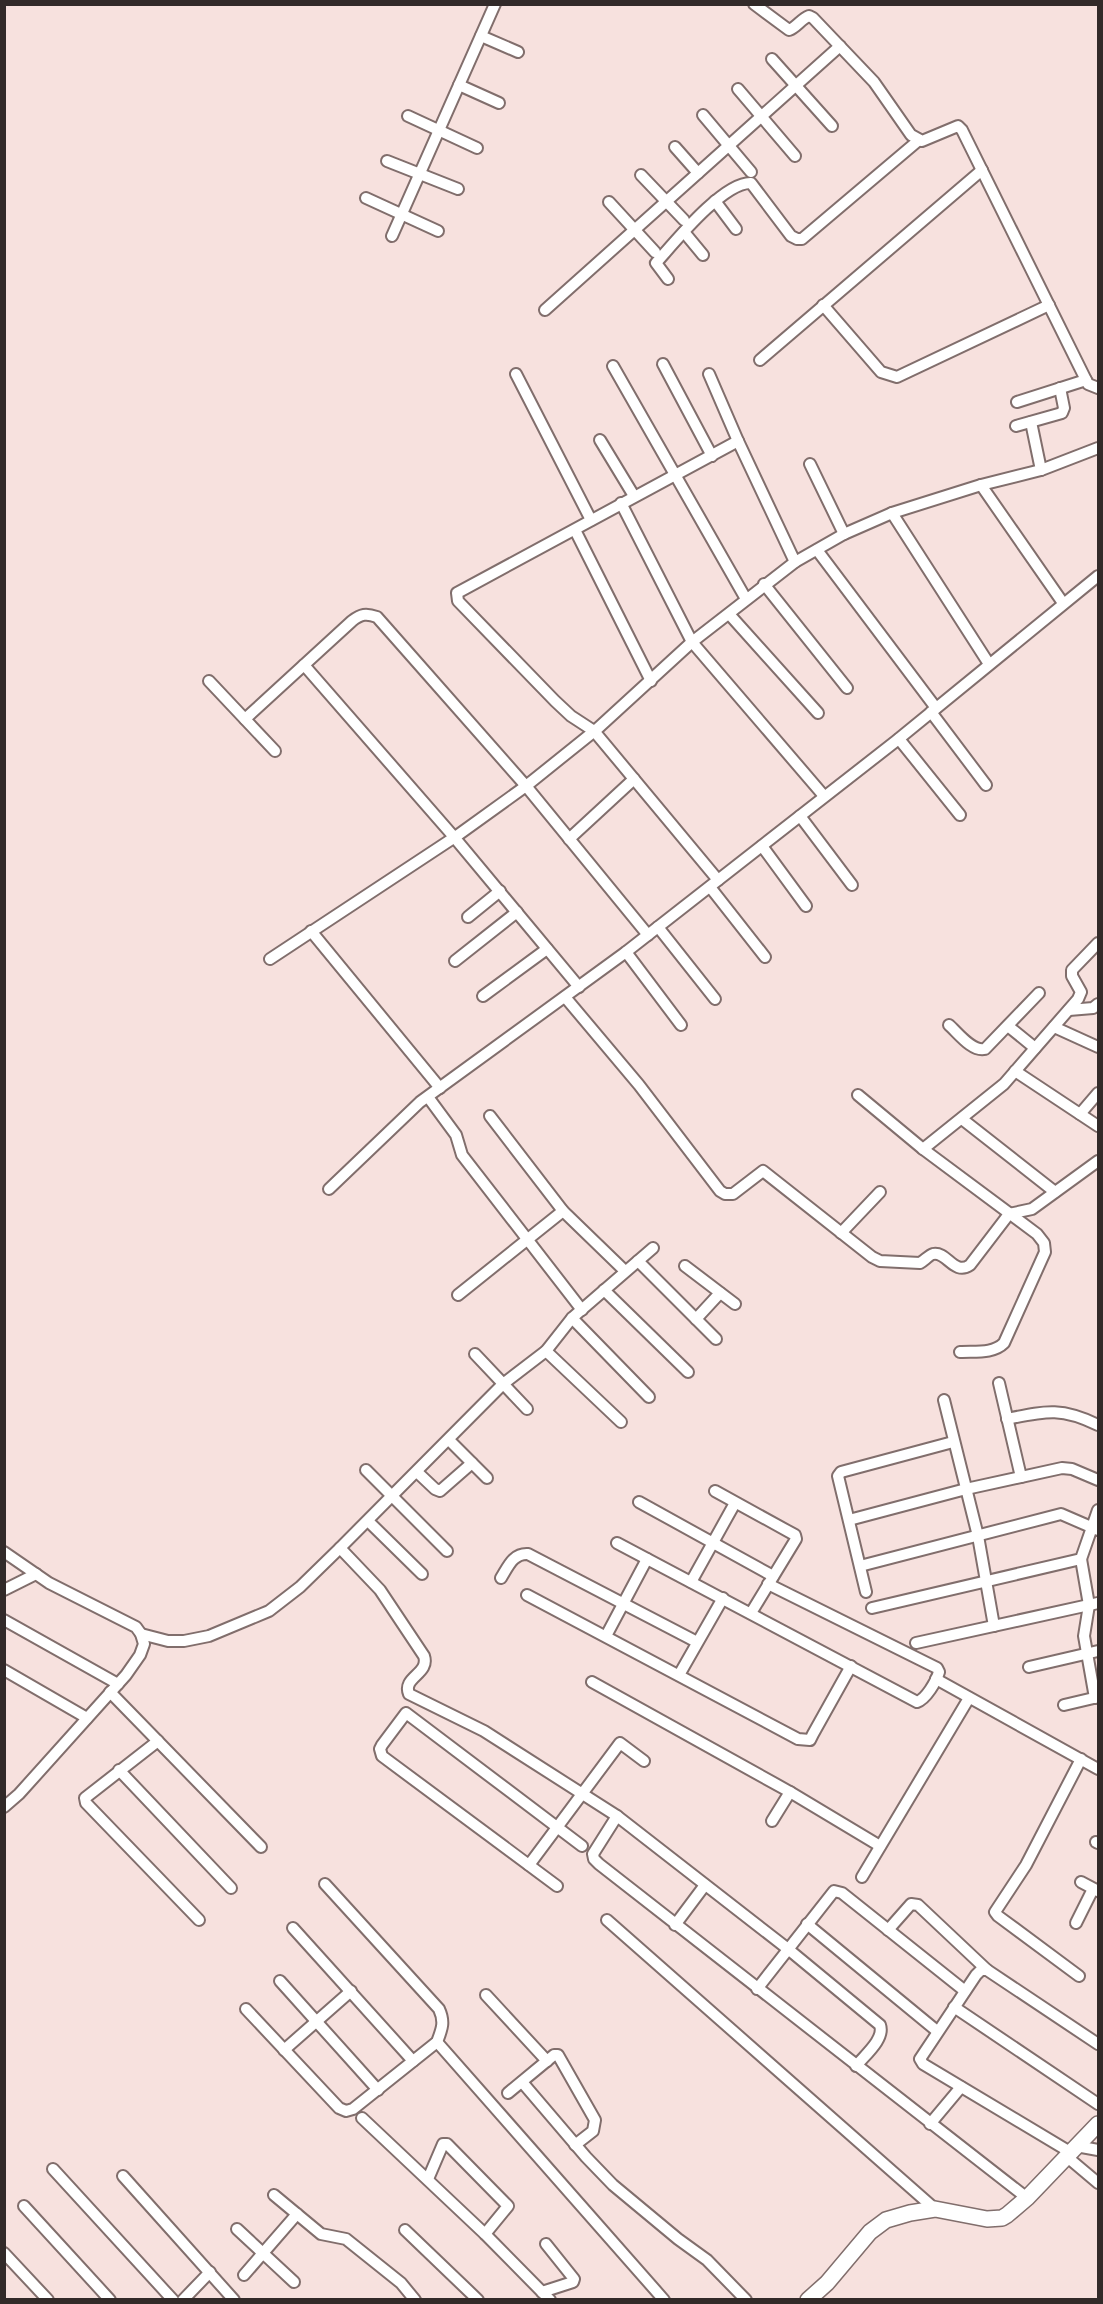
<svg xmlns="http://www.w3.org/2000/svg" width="1103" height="2304" viewBox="0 0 1103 2304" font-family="'Fira Sans Condensed',sans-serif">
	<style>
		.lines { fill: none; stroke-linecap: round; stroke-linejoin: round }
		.minor-casing { stroke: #816e6c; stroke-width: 14 }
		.secondary-casing { stroke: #816e6c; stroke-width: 18 }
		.minor { stroke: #fff; stroke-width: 10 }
		.secondary { stroke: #fff; stroke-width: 15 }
	</style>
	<rect width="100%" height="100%" fill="#f7e1de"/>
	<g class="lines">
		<g class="minor-casing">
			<g id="minor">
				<path d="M754,4L789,30C797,27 801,19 809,16L813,18L874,82L911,135L922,141L958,126L962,130L1086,380L1088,384L1098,388"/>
				<path d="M481,36L518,52"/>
				<path d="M772,59L832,126"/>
				<path d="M459,85L499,103"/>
				<path d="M738,89L795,156"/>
				<path d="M703,115L751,172"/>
				<path d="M408,116L477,148"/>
				<path d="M675,147L698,173"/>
				<path d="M387,161L458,189"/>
				<path d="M641,175L684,220"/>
				<path d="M366,198L438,231"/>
				<path d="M715,201L736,229"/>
				<path d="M609,202L655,252"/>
				<path d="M684,232L703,255"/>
				<path d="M392,236L495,4"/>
				<path d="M668,279L656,263C674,243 723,182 751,183L791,236L797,239H802L919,140"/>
				<path d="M823,305L881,372L897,377L1049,305"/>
				<path d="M545,310L840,46"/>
				<path d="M760,360L982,170"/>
				<path d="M663,364L712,456"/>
				<path d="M613,366L746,599"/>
				<path d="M516,374L591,520"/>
				<path d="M709,374L738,441L795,562"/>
				<path d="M1017,402L1086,380"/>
				<path d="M1031,422L1041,470"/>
				<path d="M1016,426L1062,413L1064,408L1060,388"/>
				<path d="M600,440L634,496"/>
				<path d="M810,464L844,534"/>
				<path d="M981,485L1063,603"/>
				<path d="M621,503L692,642L824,796"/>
				<path d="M892,513L989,664"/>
				<path d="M575,530L651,681"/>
				<path d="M817,550L936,708"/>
				<path d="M764,584L847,688"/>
				<path d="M729,614L818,713"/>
				<path d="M304,665L454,837L579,987"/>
				<path d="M209,681L275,751"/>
				<path d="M931,712L986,785"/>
				<path d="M245,719L352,621C361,614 366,613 377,617L526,786L648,935"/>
				<path d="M899,739L960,815"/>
				<path d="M800,816L852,885"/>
				<path d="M569,839L634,779"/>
				<path d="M762,846L806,906"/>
				<path d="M718,880L594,731L571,716L555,701L458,601L457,593L738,441"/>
				<path d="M710,887L765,957"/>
				<path d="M468,917L500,891"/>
				<path d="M658,927L715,999"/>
				<path d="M311,931L440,1088"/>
				<path d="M626,952L681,1025"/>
				<path d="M270,959L458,835L526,786L597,729L692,642L795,562L844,534L892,513L981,485L1041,470L1098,448"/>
				<path d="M455,961L517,912"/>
				<path d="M483,996L547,949"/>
				<path d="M565,997L639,1085L720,1191L725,1194H733L763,1171L872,1257L880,1261L920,1263C924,1261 929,1255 933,1254C947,1251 954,1276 970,1265L1009,1214L1032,1209L1098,1161"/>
				<path d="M1069,1010L1093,1008L1098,1004"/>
				<path d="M949,1025C958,1033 972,1052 985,1049L1039,993"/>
				<path d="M1008,1026L1035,1048"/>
				<path d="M1054,1027L1098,1047"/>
				<path d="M1015,1071L1098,1126"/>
				<path d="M858,1095L923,1149L1037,1234L1044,1243L1045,1252L1004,1343C993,1354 975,1351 960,1352"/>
				<path d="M428,1097L456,1135L462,1155L582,1310"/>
				<path d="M1080,1114L1098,1093"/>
				<path d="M490,1116L563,1211L625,1271"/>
				<path d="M962,1119L1055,1192"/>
				<path d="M923,1149L1004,1084L1078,999L1081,992L1072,976V970L1098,943"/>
				<path d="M329,1189L420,1102L626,952L896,741L1098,576"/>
				<path d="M841,1233L880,1192"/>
				<path d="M638,1261L716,1339"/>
				<path d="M685,1266L735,1304"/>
				<path d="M604,1290L688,1372"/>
				<path d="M458,1295L563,1211"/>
				<path d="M572,1318L649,1397"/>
				<path d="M696,1319L720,1293"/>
				<path d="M546,1351L621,1422"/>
				<path d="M475,1354L527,1409"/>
				<path d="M999,1383L1021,1477"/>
				<path d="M944,1400L978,1536L994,1626"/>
				<path d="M1007,1419C1046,1411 1061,1407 1098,1425"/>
				<path d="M449,1440L487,1478"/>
				<path d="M366,1470L447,1551"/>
				<path d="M417,1472L435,1489L440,1491L472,1463"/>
				<path d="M715,1491L795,1535L796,1539L751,1613"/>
				<path d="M639,1502L773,1576"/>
				<path d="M849,1520L966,1489L1062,1468L1072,1469L1098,1480"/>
				<path d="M368,1521L422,1574"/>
				<path d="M617,1543L917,1702C926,1699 936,1682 939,1672L937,1668L768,1584"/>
				<path d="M340,1548L380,1590L424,1656C430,1674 402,1677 409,1694L484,1731L617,1816L788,1949L880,2025C885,2039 865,2055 856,2066"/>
				<path d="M4,1552L49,1583L136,1627L141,1634L144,1644L140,1655L126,1675L19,1794L4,1807"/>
				<path d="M1081,1559L1089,1605L1084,1636L1095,1698"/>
				<path d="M860,1566L1061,1514L1098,1530"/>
				<path d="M501,1578C508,1567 513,1553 528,1554L697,1642"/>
				<path d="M691,1582L735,1503"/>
				<path d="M4,1590L36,1574"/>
				<path d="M866,1592L838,1476L841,1472L953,1442"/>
				<path d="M527,1595L798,1739L810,1740L813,1734L851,1666"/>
				<path d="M872,1608L1081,1559L1098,1510"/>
				<path d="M4,1620L118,1684"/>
				<path d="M141,1634L168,1641H184L209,1636L269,1611L300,1587L340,1548L503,1384L546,1351L572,1318L653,1248"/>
				<path d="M606,1636L647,1559"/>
				<path d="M916,1643L1098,1603"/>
				<path d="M1029,1667L1098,1651"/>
				<path d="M4,1670L87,1718"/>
				<path d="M679,1675L723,1598"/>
				<path d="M936,1679L1098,1769"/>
				<path d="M592,1682L790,1792L880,1846"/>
				<path d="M110,1692L261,1847"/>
				<path d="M1064,1705L1098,1697"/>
				<path d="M158,1741L85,1798L86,1803L199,1920"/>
				<path d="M119,1770L231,1888"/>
				<path d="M617,1816L593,1854L594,1859L599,1864L1027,2198"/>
				<path d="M772,1821L790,1792"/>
				<path d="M1096,1842L1098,1843"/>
				<path d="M529,1865L620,1743L644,1761"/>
				<path d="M862,1877L969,1698"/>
				<path d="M1081,1882L1098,1891"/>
				<path d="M557,1886L382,1756L380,1749L382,1745L406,1713L582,1846"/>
				<path d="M607,1920L935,2209"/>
				<path d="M1076,1923L1093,1889"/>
				<path d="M807,1924L937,2031"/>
				<path d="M675,1925L705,1885"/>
				<path d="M293,1928L413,2061"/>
				<path d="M888,1930L911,1904L918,1905L987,1970"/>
				<path d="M1079,1976L998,1916L995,1912L1026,1865L1081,1759"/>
				<path d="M280,1981L378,2090"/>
				<path d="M757,1989L834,1891L842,1893L965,1991"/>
				<path d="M486,1995L547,2061"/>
				<path d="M954,2007L1098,2104"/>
				<path d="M246,2009L339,2108L346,2111L353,2109L437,2042C442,2029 445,2022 439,2009L325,1884"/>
				<path d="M437,2042L664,2300"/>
				<path d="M284,2050L351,1991"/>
				<path d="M522,2082L586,2157L613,2185L678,2239L707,2260L746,2300"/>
				<path d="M508,2093L554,2055H558L595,2120L593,2131L575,2145"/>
				<path d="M362,2118L485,2234L550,2300"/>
				<path d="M930,2124L961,2087"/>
				<path d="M1076,2146L1098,2150"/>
				<path d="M1070,2152L923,2064L920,2059L976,1975L981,1970H987L1098,2044"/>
				<path d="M1066,2156L1098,2183"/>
				<path d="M53,2169L173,2300"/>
				<path d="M123,2176L234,2300"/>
				<path d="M428,2179L443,2144H447L508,2206L485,2234"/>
				<path d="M274,2195L321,2234L346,2239L401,2283L415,2300"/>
				<path d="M24,2206L110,2300"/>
				<path d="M237,2229L294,2282"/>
				<path d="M405,2230L478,2300"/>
				<path d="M4,2253L48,2300"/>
				<path d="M244,2275L297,2214"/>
				<path d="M542,2292L573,2282L574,2279L546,2244"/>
				<path d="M183,2300L210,2272"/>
			</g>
		</g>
		<g class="secondary-casing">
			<path id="secondary" d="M808,2300L827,2283L870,2232L886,2220L910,2213L935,2209L987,2219L1002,2218L1007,2215L1027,2198L1098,2124"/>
		</g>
		<use href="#minor" class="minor"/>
		<use href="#secondary" class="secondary"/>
	</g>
	<rect width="1103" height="2304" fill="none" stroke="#322a29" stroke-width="12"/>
</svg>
